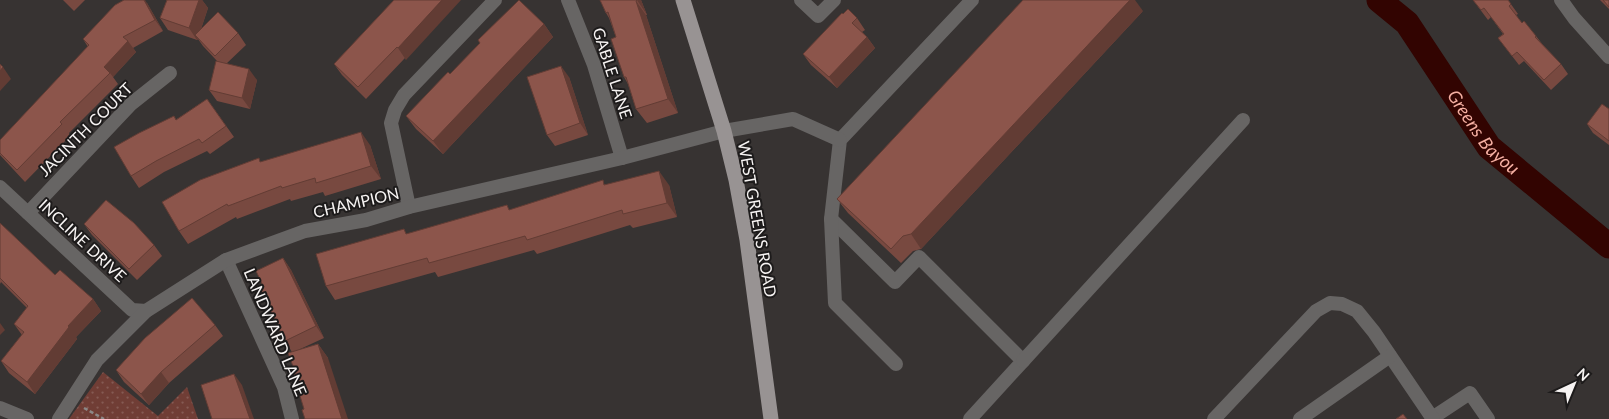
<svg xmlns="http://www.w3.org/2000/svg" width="1609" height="419" viewBox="0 0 1609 419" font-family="Lato,sans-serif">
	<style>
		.grass { fill: url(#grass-dots) }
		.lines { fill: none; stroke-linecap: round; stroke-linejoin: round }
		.river { stroke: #320401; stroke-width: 25 }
		.path { stroke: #8c8887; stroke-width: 2.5; stroke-dasharray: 4 2.5; stroke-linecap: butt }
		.minor { stroke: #676564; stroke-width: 14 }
		.major { stroke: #989393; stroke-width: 15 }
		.wall { fill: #784940 }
		.shaded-wall { fill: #623c34 }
		.building { fill: #8c554b; stroke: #623c34 }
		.labels { text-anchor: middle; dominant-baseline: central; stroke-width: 4; stroke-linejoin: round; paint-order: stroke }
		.street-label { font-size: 16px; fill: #f7f4f3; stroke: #1d1b1b }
		.water-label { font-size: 18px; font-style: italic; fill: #f5afa2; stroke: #1d1b1b }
	</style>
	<defs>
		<pattern id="grass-dots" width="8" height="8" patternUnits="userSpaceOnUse" patternTransform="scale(1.25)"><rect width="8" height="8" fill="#703d35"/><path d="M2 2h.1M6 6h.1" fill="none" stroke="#855a53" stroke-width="1.8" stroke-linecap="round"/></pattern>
	</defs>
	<rect width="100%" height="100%" fill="#373332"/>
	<path class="grass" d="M103,372L158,416L187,387L198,419H69Z"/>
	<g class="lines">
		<path class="river" id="s1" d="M1379,0L1407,23L1489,147L1609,246"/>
		<path class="path" d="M84,408L104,419"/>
		<g class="minor">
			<path d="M568,0L594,65L622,158"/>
			<path d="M801,0L818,16L834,0"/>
			<path d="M1561,0L1574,18L1609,57"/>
			<path d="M0,187L132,310L146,311"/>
			<path d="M409,207L391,123L395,110L404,95L495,0"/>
			<path d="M28,213L131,104L170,73"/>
			<path d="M831,219L895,282L919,257L1023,361L970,419"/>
			<path d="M226,260L284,387L292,419"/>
			<path d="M1023,361L1243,120"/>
			<path d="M896,364L835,303L831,219L840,140L972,0"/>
			<path d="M0,408L27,419"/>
			<path d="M1432,418L1470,393L1488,419"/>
			<path d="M59,419L97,360L146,311L226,260L305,231L366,220L409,207L622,158L724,131L793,119L840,140"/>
			<path d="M1214,419L1316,311L1330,303L1342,304L1357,311L1374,332L1433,419"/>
			<path d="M1300,419L1390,356"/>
		</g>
		<path class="major" d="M683,0L724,131L736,180L747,240L771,419"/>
	</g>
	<g class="wall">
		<path d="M63,0H85L74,11Z"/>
		<path d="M167,0H202L208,8L201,29L238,33L246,45L226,64L257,80L250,109L217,101L209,90L218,62L203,46L198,39L197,40L168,30L160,18Z"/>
		<path d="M394,0L406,60L405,58L366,99L342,75L334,64Z"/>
		<path d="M600,0H641L647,15H646L678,113L647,123L636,109L628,84L624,77L616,37L609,18L606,13Z"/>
		<path d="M1473,0H1508L1518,14L1516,15L1522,23L1536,36L1543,45L1561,64L1568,74L1551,90L1524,61L1519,65L1498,38L1503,34L1491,17L1488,20Z"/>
		<path d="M1600,0H1609V9Z"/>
		<path d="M147,3L163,31L133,48L136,52L113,77L118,84L69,133L70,136L25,182L0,155V140L88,47L83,39Z"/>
		<path d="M1143,11L921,249L913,251L901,263L848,213L837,199Z"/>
		<path d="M843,14L857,18L865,30L862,32L867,37L875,48L837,88L811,65L803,54Z"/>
		<path d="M544,24L553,37L443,154L416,129L406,116L450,74L480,43L478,40Z"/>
		<path d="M569,77L588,135L555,146L547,135Z"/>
		<path d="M207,99L234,137L210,154L207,151L164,172L139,188L131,176L177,119Z"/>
		<path d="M1609,109V145L1593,133L1587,124Z"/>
		<path d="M370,145L381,179L325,196L323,192L291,201L290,199L237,219L236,217L188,244L179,231L261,162Z"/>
		<path d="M606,184L669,185L677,217L633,228L630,225L537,254L534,250L438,277L435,272L335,300L326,286L408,234L510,210Z"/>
		<path d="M0,223L55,275L93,299L101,311L76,337L77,339L35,394L9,373L1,361L22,335L14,324L27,308L1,282L0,284Z"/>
		<path d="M84,224L154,245L162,256L137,280L92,235Z"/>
		<path d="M283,258L291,270L324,338L298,350L318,344L328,358L304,409L292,352L285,341L263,286Z"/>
		<path d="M215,325L223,336L169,383L149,405L124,382L116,370Z"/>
	</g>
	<g class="shaded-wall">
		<path d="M144,0H145L147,3L163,31L155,20Z"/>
		<path d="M199,0H202L208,8L198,38L195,35L198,39L197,40L189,28Z"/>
		<path d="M442,0H461L406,60L398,48Z"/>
		<path d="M637,0H641L647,15Z"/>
		<path d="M1130,0H1135L1143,11L921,249L911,234Z"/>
		<path d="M636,1L646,15L678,113L668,99Z"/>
		<path d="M544,24L553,37L443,154L433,141Z"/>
		<path d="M867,37L875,48L837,88L829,77Z"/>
		<path d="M128,41L136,52L113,77L110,73L104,67Z"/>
		<path d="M561,66L569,77L588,135L580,123Z"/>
		<path d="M3,67L11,79L0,91V71Z"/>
		<path d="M249,69L257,80L250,109L242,98Z"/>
		<path d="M361,132L370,145L381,179L371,166Z"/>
		<path d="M659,171L669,185L677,217L667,203Z"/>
		<path d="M283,258L291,270L324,338L316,326Z"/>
		<path d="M93,299L101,311L76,337L77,339L35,394L27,382L68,326Z"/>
		<path d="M0,323L5,330L0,335Z"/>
		<path d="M318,344L328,358L348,419H342Z"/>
		<path d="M161,372L169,383L149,405L141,394Z"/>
		<path d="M234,374L242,385L254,419H250Z"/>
	</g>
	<g class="building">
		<path d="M124,0H144L155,20L123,37L128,41L104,67L110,73L60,122L62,124L17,170L0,153V140L89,45L83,39L115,5Z"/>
		<path d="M167,0H199L189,28L160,18Z"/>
		<path d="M394,0H442L398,48L397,47L358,87L334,64Z"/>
		<path d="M519,0L544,24L433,141L406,116L448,72L450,74L480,43L478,40Z"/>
		<path d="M600,0H637L636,1L668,99L636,109L626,77H624L611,39L616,37L608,12L606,13Z"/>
		<path d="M1023,0H1130L911,234L903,236L891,249L837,199Z"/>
		<path d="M1473,0H1508L1511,4L1509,6L1522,23L1524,21L1536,36L1535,37L1561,64L1544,80L1517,52L1512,56L1498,38L1504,34L1484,8L1481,10Z"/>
		<path d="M1603,0H1609V7Z"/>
		<path d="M848,9L857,18L852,23L867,37L829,77L803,54L842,13L843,14Z"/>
		<path d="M218,12L238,33L215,56L195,35Z"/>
		<path d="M216,61L249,69L242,98L209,90Z"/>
		<path d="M0,64L3,67L0,71Z"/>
		<path d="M561,66L580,123L547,135L527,77Z"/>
		<path d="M207,99L226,126L202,143L199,139L156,161L131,176L114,147L139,133L174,116L176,120Z"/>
		<path d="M1602,104L1609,109V141L1587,124Z"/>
		<path d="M361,132L371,166L316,183L315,178L282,188L281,186L228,206L227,204L179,231L162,202L200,180L259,158L260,162Z"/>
		<path d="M659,171L667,203L623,214L622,210L527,240L525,236L429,263L427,258L326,286L316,254L404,229L406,234L507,205L509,210L603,180L604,185Z"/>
		<path d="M106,200L134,223L154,245L129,269L84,224Z"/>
		<path d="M0,223L55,275L60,270L93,299L68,326L69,327L27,382L1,361L24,332L14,324L28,306L0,278Z"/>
		<path d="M283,258L316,326L285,341L259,287L263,286L256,271Z"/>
		<path d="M192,298L215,325L161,372L141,394L116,370L145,338Z"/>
		<path d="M318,344L342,419H305L302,410L304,409L292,370L294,369L288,353Z"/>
		<path d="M234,374L250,419H212L201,385Z"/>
		<path d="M1403,414L1407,419H1396Z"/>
	</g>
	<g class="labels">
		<g class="street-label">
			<text transform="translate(613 73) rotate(72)">GABLE LANE</text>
			<text transform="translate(85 129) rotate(-45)">JACINTH COURT</text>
			<text transform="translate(356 202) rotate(-13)">CHAMPION</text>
			<text transform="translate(758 219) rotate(80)">WEST GREENS ROAD</text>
			<text transform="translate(83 240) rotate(43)">INCLINE DRIVE</text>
			<text transform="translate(276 332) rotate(67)">LANDWARD LANE</text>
		</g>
		<g class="water-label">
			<text stroke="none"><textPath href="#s1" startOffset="170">Greens Bayou</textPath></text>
		</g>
	</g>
	<g transform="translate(1574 384) rotate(44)" stroke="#1d1b1b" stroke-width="4" paint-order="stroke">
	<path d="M0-4L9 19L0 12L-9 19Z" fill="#f7f4f3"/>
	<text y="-8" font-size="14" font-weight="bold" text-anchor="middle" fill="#f7f4f3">N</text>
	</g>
</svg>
